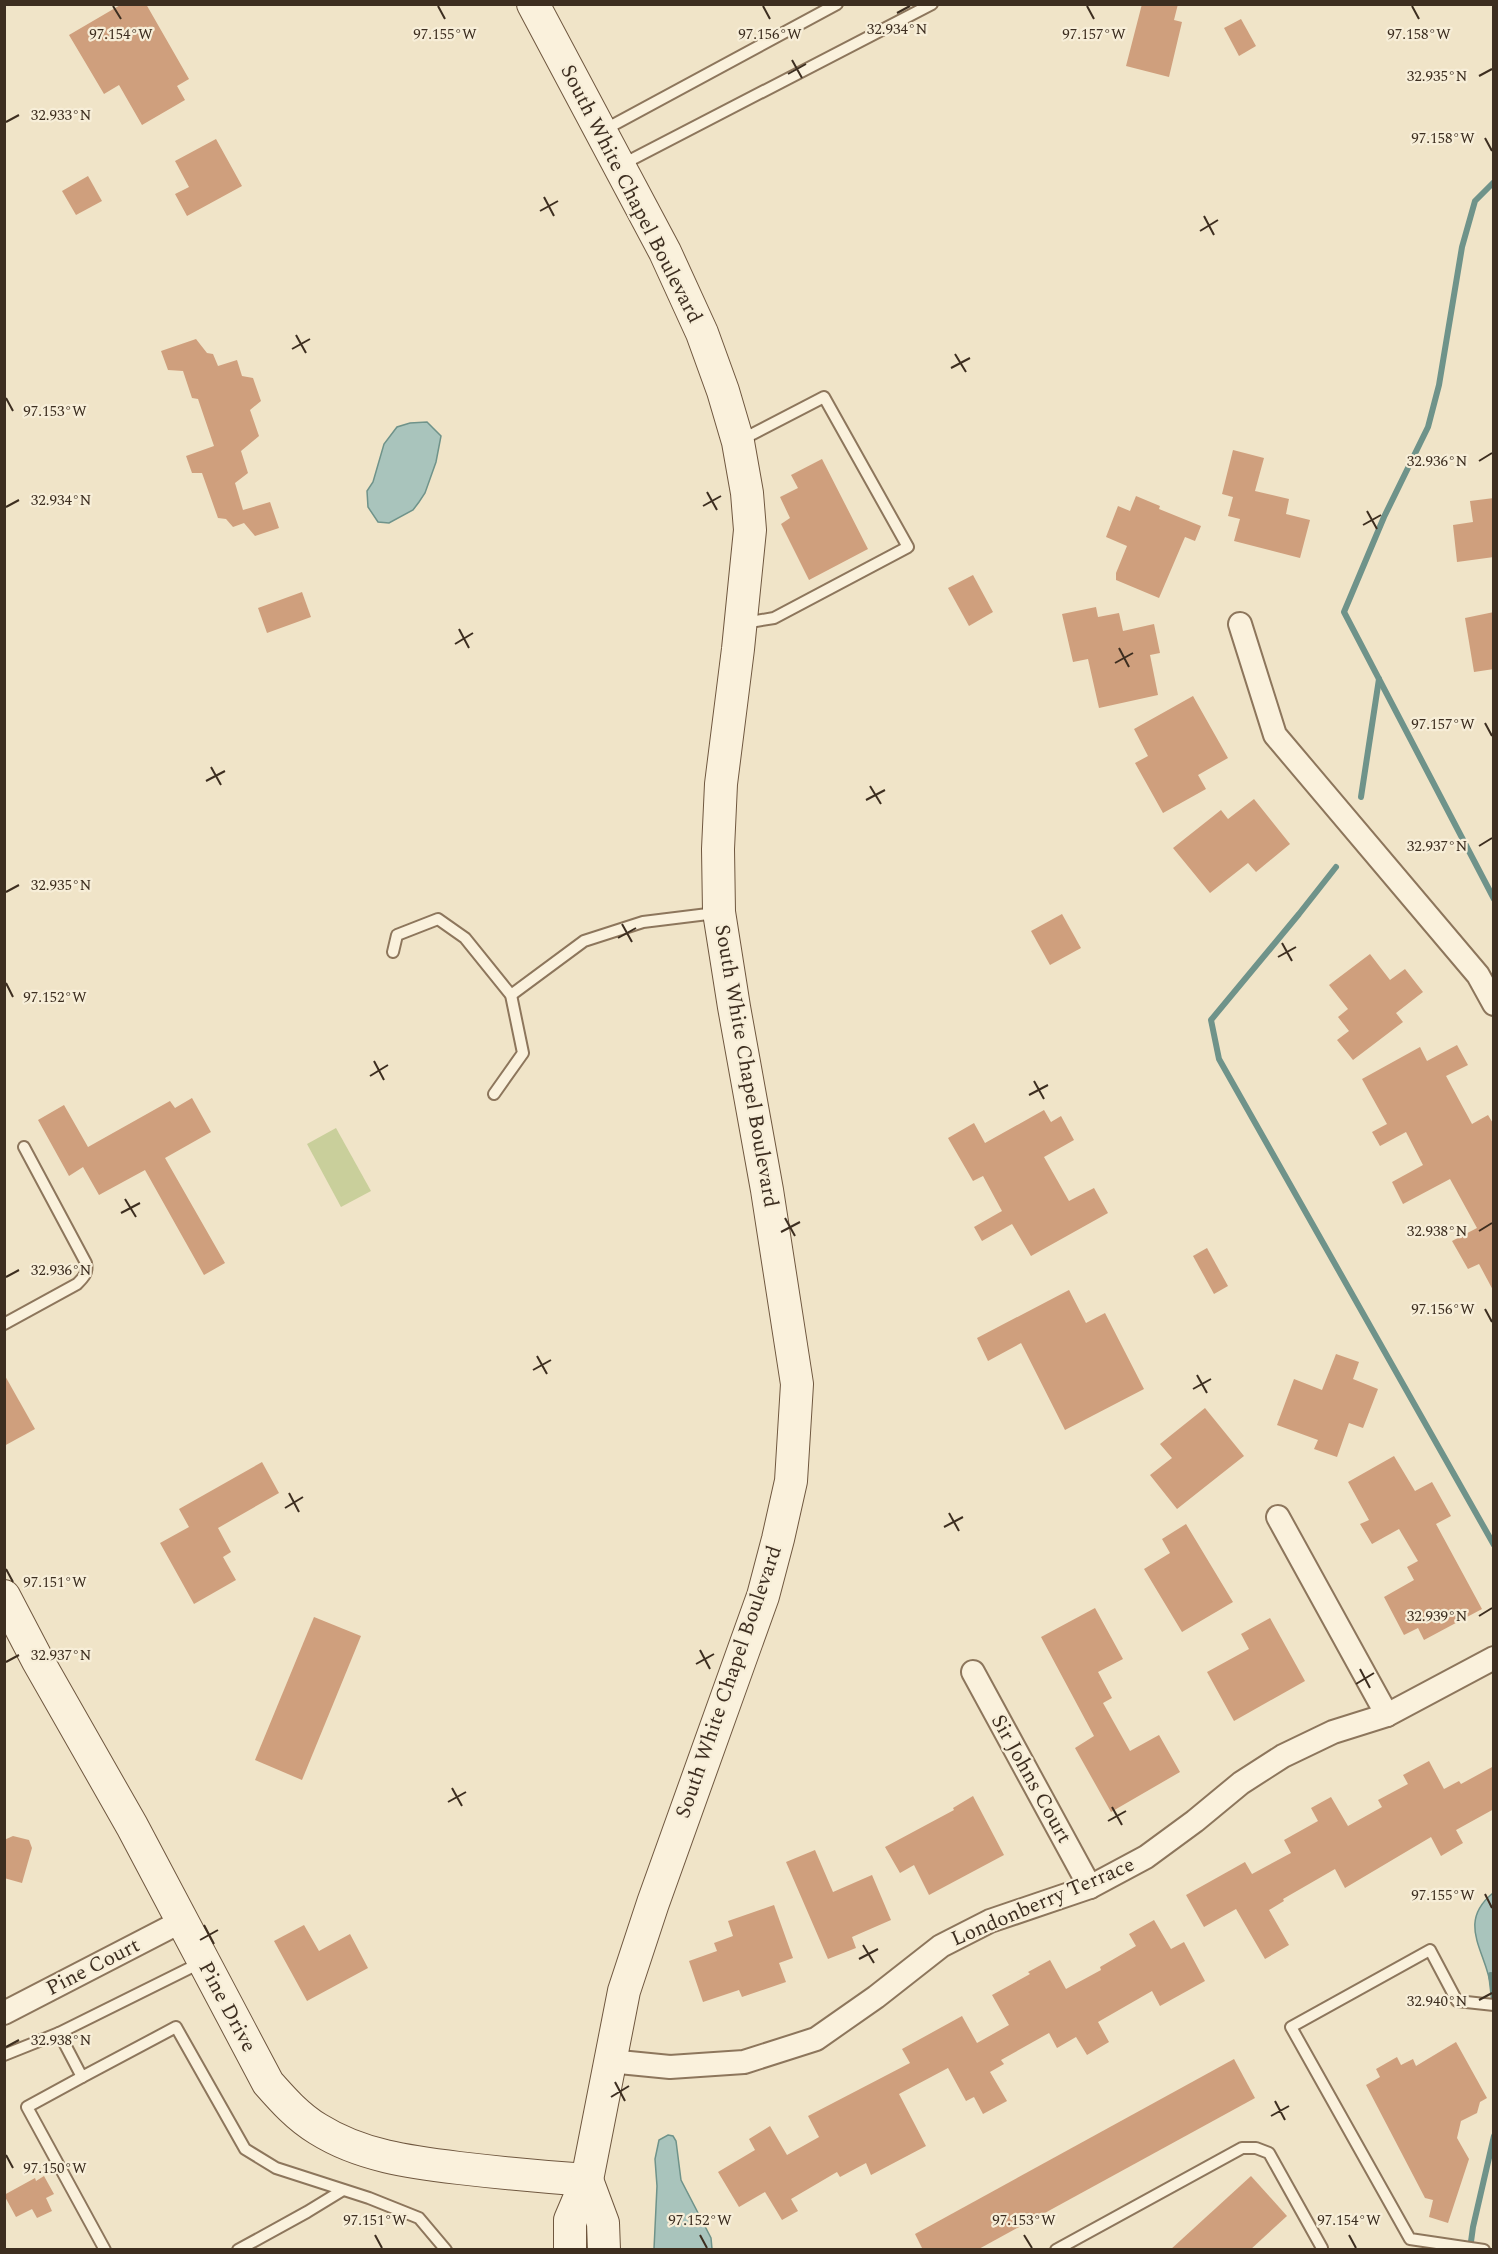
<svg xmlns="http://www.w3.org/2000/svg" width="1498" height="2254" viewBox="0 0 1498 2254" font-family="Spectral,serif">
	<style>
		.green { fill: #c9cf9b }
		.water { fill: #a9c4bc; stroke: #6f938a; stroke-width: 1.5 }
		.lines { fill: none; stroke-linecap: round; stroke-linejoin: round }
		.stream { stroke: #6f938a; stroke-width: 6 }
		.building { fill: #cf9f7d }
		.lane-casing { stroke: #8d765c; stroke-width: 14 }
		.street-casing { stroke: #8d765c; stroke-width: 26 }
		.secondary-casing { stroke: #6f573f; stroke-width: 34 }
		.lane { stroke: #faf1dc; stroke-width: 10 }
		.street { stroke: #faf1dc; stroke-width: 22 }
		.secondary { stroke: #faf1dc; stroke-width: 32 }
		.ticks { fill: none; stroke: #3d2e20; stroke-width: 2 }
		.labels { text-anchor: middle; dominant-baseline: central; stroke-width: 4.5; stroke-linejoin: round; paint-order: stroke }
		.street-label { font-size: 21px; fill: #3d2e20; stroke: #f7eed8 }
		.ticks-label { font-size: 15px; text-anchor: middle; fill: #3d2e20; stroke: #f7eed8; stroke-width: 4.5; stroke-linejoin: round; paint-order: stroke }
	</style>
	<rect width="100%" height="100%" fill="#f0e4c8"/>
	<path class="green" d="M336,1128L371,1191L341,1207L307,1144Z"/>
	<g class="water">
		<path d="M427,422L441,436L436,462L425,493L419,502L413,510L389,523L378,522L368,507L367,491L373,482L384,444L397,427L410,423Z"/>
		<path d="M1493,1893V1988L1491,1987C1486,1951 1456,1923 1493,1893Z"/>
		<path d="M668,2135L673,2136L676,2141L681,2180L711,2238L712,2249H654L657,2186L655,2159L659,2140Z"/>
	</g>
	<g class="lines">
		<g class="stream">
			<path d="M1494,182L1475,201L1462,247L1439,385L1428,427L1384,517L1344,612L1494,899"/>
			<path d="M1361,797L1379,679"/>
			<path d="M1336,867L1299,914L1211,1020L1219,1059L1494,1545"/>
			<path d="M1491,1975L1494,2001"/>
			<path d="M1470,2249L1473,2227L1494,2136"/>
		</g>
	</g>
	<g class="building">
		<path d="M122,4H146L189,79L177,86L185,100L142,125L119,85L104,94L69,35Z"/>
		<path d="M1142,4H1178L1174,20L1182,22L1169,77L1126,66Z"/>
		<path d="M1241,19L1256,46L1239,56L1224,28Z"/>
		<path d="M216,139L242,186L187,216L175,194L189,187L175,161Z"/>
		<path d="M88,176L102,201L76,215L62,191Z"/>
		<path d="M196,339L207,353L213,354L218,366L237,360L242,376L253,378L261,401L250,410L259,436L241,451L248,473L235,483L243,510L270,502L279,528L255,536L244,523L233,527L226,519L218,518L202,473H192L186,456L214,446L198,399L192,398L183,371L168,370L161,351Z"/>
		<path d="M1233,450L1264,458L1255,491L1289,499L1286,514L1310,520L1300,558L1234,541L1240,519L1228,516L1233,497L1222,494Z"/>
		<path d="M822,459L868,549L809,580L781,524L790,518L780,497L798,488L791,475Z"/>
		<path d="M1136,496L1160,506L1159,509L1201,526L1195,541L1185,537L1159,598L1116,580V573L1127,546L1106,537L1118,506L1130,511Z"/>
		<path d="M1494,498V557L1457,562L1453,525L1473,522L1470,501Z"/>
		<path d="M973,575L993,612L969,626L948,588Z"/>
		<path d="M302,592L311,617L267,633L258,608Z"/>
		<path d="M1096,607L1098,617L1119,613L1123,631L1154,624L1160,653L1150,655L1158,695L1099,708L1088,659L1073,662L1062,614Z"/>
		<path d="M1494,612V669L1474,672L1465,618Z"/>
		<path d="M1193,696L1228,758L1198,775L1206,789L1163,813L1135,763L1148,756L1134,729Z"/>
		<path d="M1254,799L1290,844L1256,872L1248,863L1210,893L1173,848L1221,810L1228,819Z"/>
		<path d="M1062,914L1081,948L1050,965L1031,931Z"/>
		<path d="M1370,954L1390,980L1405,969L1423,992L1396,1013L1403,1022L1353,1060L1337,1040L1349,1031L1338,1017L1348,1009L1329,985Z"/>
		<path d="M1457,1045L1468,1065L1446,1076L1472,1124L1488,1115L1494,1125V1292L1479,1264L1468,1269L1452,1241L1477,1228L1450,1179L1403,1204L1392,1182L1423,1165L1406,1132L1380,1146L1372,1132L1387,1124L1362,1079L1420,1047L1427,1061Z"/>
		<path d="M192,1098L211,1132L165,1158L225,1263L204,1275L145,1170L99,1195L83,1167L69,1176L38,1120L64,1105L88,1147L170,1101L175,1108Z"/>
		<path d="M1044,1110L1051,1122L1061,1116L1074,1140L1044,1157L1069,1201L1094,1188L1108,1213L1031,1256L1012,1224L982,1241L974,1227L1002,1211L983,1176L973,1181L948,1138L974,1123L985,1143Z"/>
		<path d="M1207,1248L1228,1286L1214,1294L1193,1256Z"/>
		<path d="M1069,1290L1086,1323L1105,1313L1144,1389L1065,1430L1021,1343L988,1361L977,1338Z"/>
		<path d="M1336,1354L1359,1362L1353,1379L1378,1389L1363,1428L1349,1423L1337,1457L1314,1449L1318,1440L1277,1425L1294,1379L1322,1390Z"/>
		<path d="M4,1374L35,1429L4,1446Z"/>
		<path d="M1205,1408L1244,1456L1177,1509L1150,1475L1172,1458L1160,1444Z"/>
		<path d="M1394,1456L1415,1491L1432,1482L1451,1516L1436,1524L1482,1609L1424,1640L1418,1628L1404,1635L1384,1597L1414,1580L1407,1567L1418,1561L1399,1529L1372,1544L1360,1524L1369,1520L1348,1482Z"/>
		<path d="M262,1462L279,1493L218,1528L231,1552L223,1557L236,1580L194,1604L160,1543L189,1527L179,1509Z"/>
		<path d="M1186,1524L1233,1602L1182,1632L1144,1569L1170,1553L1162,1539Z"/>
		<path d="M1095,1608L1123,1659L1098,1672L1112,1698L1103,1703L1130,1751L1159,1735L1180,1772L1111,1812L1075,1748L1094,1736L1041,1637Z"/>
		<path d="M314,1617L361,1636L302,1780L255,1760Z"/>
		<path d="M1270,1618L1305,1681L1234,1721L1207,1672L1249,1649L1241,1634Z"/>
		<path d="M1429,1761L1444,1789L1459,1781L1461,1784L1494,1766V1809L1456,1830L1463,1843L1441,1856L1431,1837L1345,1888L1335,1869L1283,1899L1284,1901L1269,1910L1289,1945L1265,1959L1236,1909L1204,1927L1186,1895L1245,1862L1252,1874L1291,1853L1284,1840L1318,1821L1311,1808L1331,1797L1348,1826L1382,1807L1378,1800L1408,1784L1403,1775Z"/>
		<path d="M973,1796L1004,1855L929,1895L914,1865L900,1873L885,1847L954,1810L953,1808Z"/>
		<path d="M13,1836L29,1840L32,1848L22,1883L4,1878V1840Z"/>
		<path d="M815,1850L833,1892L872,1875L891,1920L852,1937L856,1948L828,1959L786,1862Z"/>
		<path d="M774,1905L793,1958L779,1963L786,1982L742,1997L739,1990L703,2002L689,1961L717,1951L714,1943L733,1936L728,1921Z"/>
		<path d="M1154,1920L1171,1949L1184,1942L1205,1981L1160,2006L1152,1991L1098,2022L1109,2042L1087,2055L1076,2037L1057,2048L1049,2033L1001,2060L1004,2064L990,2072L1007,2101L983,2114L974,2097L966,2101L948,2068L899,2094L926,2146L871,2175L866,2163L840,2177L837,2172L791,2199L798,2211L782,2220L765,2192L739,2207L718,2172L755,2150L749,2139L770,2126L787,2155L819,2137L808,2116L910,2063L902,2049L962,2016L977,2043L1009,2025L992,1995L1030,1974L1028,1972L1050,1960L1066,1989L1101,1970L1100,1967L1136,1946L1129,1934Z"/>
		<path d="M304,1925L319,1951L350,1934L368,1968L307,2001L274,1941Z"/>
		<path d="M1456,2042L1487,2098L1480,2102L1477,2113L1461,2121L1457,2138L1469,2159L1448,2223L1429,2217L1433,2200L1425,2198L1366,2085L1380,2077L1376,2069L1397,2057L1401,2065L1413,2059L1416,2066Z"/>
		<path d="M1234,2059L1255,2098L977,2250H923L915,2234Z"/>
		<path d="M44,2176L54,2194L46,2198L52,2211L37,2218L32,2209L16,2217L4,2195L35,2178L36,2181Z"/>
		<path d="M1251,2176L1287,2216L1250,2250H1170Z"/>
	</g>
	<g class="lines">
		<g class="lane-casing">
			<g id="lane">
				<path d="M602,131L837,4"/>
				<path d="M623,164L932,4"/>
				<path d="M741,440L824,397L908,547L774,618L744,623"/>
				<path d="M393,952L397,935L438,919L465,938L511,995L523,1053L494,1094"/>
				<path d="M511,995L584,941L643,922L716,913"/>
				<path d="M4,1324L77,1284C84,1277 88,1273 86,1263L24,1147"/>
				<path d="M59,2033L82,2077L176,2027L245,2149L276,2168L369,2198L419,2218L446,2250"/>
				<path d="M4,2055L59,2033L202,1962"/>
				<path d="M82,2077L27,2107L105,2250"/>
				<path d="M238,2250L307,2212L343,2190"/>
				<path d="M1056,2250L1242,2148H1256L1269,2153L1322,2248"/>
				<path d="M1484,2250L1410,2239L1291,2027L1430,1950L1457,2001L1494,2005"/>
			</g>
		</g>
		<g class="street-casing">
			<g id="street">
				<path d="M1240,624L1275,735L1478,975L1494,1004"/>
				<path d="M1278,1517L1387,1715"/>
				<path d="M973,1672L1090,1887"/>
				<path d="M4,2013L182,1921"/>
				<path d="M609,2061L670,2067L744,2062L816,2039L876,1997L941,1946L990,1921L1090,1887L1146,1857L1195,1821L1241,1783L1283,1756L1333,1732L1387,1715L1494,1658"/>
			</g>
		</g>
		<g class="secondary-casing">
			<g id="secondary">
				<path d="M533,4L665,252L702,333L723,391L738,442L747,493L750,530L738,649L721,784L718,849L719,912L734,1007L767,1190L797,1384L791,1481L778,1539L763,1596L653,1903L624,1991L587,2180L570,2220V2250"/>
				<path d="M4,1596L38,1661L132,1826L268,2083C283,2100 298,2117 318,2129C361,2156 410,2162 459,2168C502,2173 544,2177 587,2180"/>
				<path d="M587,2180L603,2223L604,2250"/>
			</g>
		</g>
		<use href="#lane" class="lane"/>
		<use href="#street" class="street"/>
		<use href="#secondary" class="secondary"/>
	</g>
	<path class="ticks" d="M113,6L121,19M438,6L445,19M763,6L770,19M1087,6L1094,19M1412,6L1419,19M897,13L910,6M792,60L802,78M788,74L806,64M1479,76L1492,69M6,122L19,115M1485,138L1492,151M544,197L554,216M540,211L558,201M1204,216L1214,235M1200,231L1218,220M296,335L306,353M292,349L310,339M955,354L966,372M951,368L970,358M6,398L13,411M1479,461L1492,453M707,492L717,510M703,506L721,496M6,507L19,500M1367,511L1377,529M1363,525L1381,515M459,629L469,648M455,644L473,633M1119,648L1129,667M1115,663L1133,653M1485,723L1492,736M211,767L221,785M206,781L225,771M870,786L881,804M866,800L885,790M1479,846L1492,838M6,892L19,885M622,924L632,942M618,938L636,928M1282,943L1292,961M1278,957L1296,947M6,983L13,997M374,1061L384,1080M370,1076L388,1065M1034,1081L1044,1099M1029,1095L1048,1085M125,1199L136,1217M121,1213L140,1203M785,1218L795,1236M1479,1231L1492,1223M781,1232L800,1222M6,1277L19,1270M1485,1309L1492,1322M537,1356L547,1374M533,1370L551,1360M1197,1375L1207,1393M1193,1389L1211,1379M289,1493L299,1512M285,1508L303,1497M949,1513L959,1531M944,1527L963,1517M6,1569L13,1582M1479,1616L1492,1608M700,1650L710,1669M6,1662L19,1655M696,1664L714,1654M1360,1669L1370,1688M1356,1684L1374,1673M452,1788L462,1806M448,1802L466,1792M1112,1807L1122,1825M1108,1821L1126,1811M1485,1894L1492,1908M204,1925L214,1944M200,1940L218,1930M863,1945L874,1963M859,1959L878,1949M1479,2000L1492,1993M6,2047L19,2040M615,2082L625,2101M611,2097L629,2086M1275,2101L1285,2120M1271,2116L1289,2106M6,2155L13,2168M375,2235L382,2248M700,2235L707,2248M1024,2235L1032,2248M1349,2235L1356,2248"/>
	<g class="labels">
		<g class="street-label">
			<text transform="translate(631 194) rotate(63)">South White Chapel Boulevard</text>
			<text transform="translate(746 1066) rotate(80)">South White Chapel Boulevard</text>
			<text transform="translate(729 1682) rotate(-71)">South White Chapel Boulevard</text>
			<text transform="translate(1031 1779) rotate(61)">Sir Johns Court</text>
			<text transform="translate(1043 1902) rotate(-23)">Londonberry Terrace</text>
			<text transform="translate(93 1967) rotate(-27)">Pine Court</text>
			<text transform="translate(227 2007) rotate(62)">Pine Drive</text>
		</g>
	</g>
	<g class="ticks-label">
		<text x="897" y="34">32.934°N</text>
		<text x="121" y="39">97.154°W</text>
		<text x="445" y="39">97.155°W</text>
		<text x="770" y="39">97.156°W</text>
		<text x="1094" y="39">97.157°W</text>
		<text x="1419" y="39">97.158°W</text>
		<text x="1437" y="81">32.935°N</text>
		<text x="61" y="120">32.933°N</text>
		<text x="1443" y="143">97.158°W</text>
		<text x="55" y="416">97.153°W</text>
		<text x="1437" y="466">32.936°N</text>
		<text x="61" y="505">32.934°N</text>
		<text x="1443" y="729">97.157°W</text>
		<text x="1437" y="851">32.937°N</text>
		<text x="61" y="890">32.935°N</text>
		<text x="55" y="1002">97.152°W</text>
		<text x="1437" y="1236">32.938°N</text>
		<text x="61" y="1275">32.936°N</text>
		<text x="1443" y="1314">97.156°W</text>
		<text x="55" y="1587">97.151°W</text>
		<text x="1437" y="1621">32.939°N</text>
		<text x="61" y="1660">32.937°N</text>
		<text x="1443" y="1900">97.155°W</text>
		<text x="1437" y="2006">32.940°N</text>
		<text x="61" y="2045">32.938°N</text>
		<text x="55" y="2173">97.150°W</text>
		<text x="375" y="2225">97.151°W</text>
		<text x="700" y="2225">97.152°W</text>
		<text x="1024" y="2225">97.153°W</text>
		<text x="1349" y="2225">97.154°W</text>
	</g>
	<rect width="1498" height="2254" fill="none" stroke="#3d2e20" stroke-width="12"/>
</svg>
